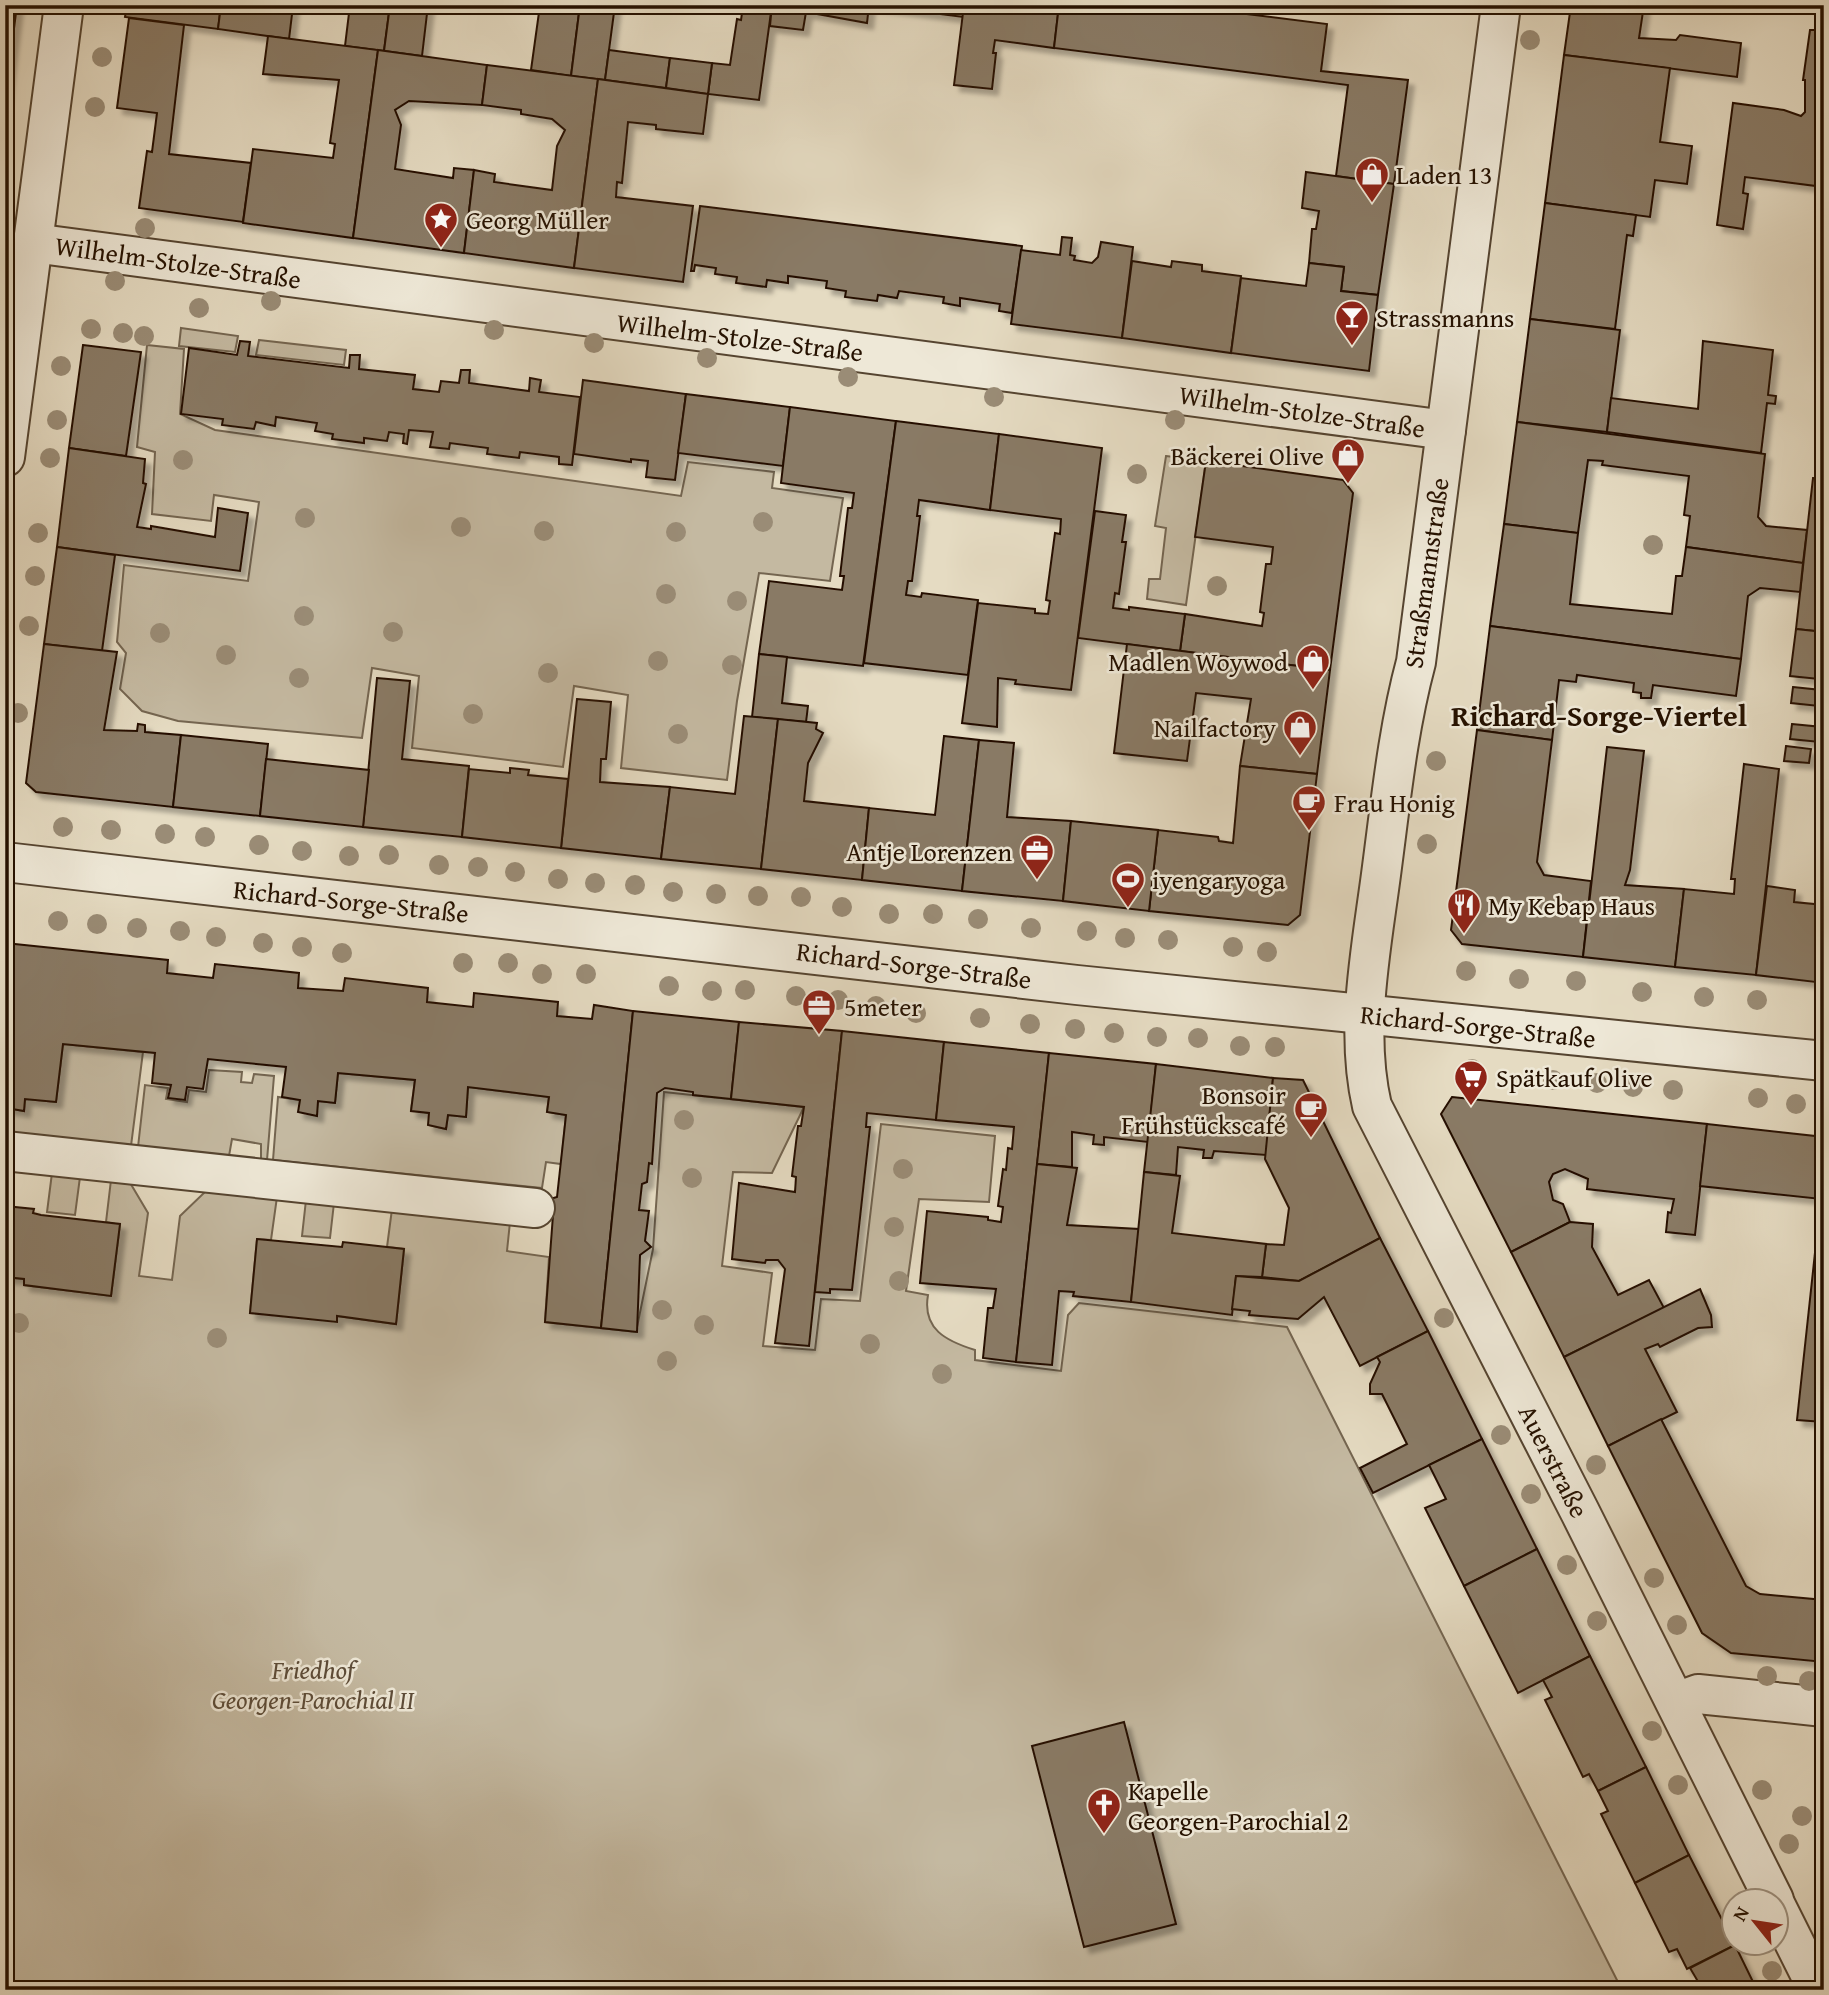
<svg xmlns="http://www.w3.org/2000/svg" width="1829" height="1995" viewBox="0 0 1829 1995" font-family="'Gentium Book Plus',serif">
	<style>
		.green { fill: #c4b9a1; stroke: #746550; stroke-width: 2 }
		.building { fill: #897a65; stroke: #251100; stroke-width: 2; filter: url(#shadow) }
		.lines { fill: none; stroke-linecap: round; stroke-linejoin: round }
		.street-casing { stroke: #554430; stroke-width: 42 }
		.street { stroke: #eee8d7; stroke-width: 38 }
		.tree { fill: #9a8c76 }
		.labels { text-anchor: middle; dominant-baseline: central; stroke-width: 5; stroke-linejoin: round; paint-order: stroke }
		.poi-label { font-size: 26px; fill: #251100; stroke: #eee8d7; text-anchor: start }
		.street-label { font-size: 26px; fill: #251100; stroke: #eee8d7 }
		.park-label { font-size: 26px; font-style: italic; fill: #5d4c38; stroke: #eee8d7 }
		.quarter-label { font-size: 30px; font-weight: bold; fill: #251100; stroke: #eee8d7 }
	</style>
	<defs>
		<filter id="shadow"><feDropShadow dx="6" dy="6" stdDeviation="2" flood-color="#0004"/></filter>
	</defs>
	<rect width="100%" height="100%" fill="#e5dbc2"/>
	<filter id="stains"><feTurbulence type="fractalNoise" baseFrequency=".00286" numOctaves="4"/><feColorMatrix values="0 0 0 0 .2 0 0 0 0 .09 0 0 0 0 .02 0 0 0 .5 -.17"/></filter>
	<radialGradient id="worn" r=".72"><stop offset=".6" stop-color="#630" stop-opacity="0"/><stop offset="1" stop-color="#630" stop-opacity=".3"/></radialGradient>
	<g class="green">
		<path d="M181,328L238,336L235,352L179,346Z"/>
		<path d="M259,340L346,350L344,365L256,355Z"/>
		<path d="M147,345L184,349L180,414L215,430L681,496L688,462L774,472L772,488L843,498L830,581L759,573L737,701L727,780L621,768L628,695L574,686L563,767L412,748L419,676L372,668L362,738L178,721L142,711L120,689L126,653L117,642L124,565L248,581L259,502L214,495L211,521L152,514L155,452L137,447Z"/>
		<path d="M1166,456L1206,461L1186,605L1147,599L1149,579H1160L1166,528L1155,526Z"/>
		<path d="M63,1044L143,1052L131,1146L5,1133V1097L7,1108L24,1111L25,1099L56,1102Z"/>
		<path d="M209,1070L242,1072L241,1082L252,1083L254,1074L274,1076L267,1160L261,1159V1144L232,1139L229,1156L138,1147L145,1085L168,1088L166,1099L187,1102L189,1090L206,1092Z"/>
		<path d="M338,1073L415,1080L411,1110L429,1113V1125L446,1129L448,1115L466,1117L468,1087L549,1097L547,1112L566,1115L561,1164L546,1162L542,1188L273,1160L278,1097L300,1100L316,1115L318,1101L335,1103Z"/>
		<path d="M664,1092L804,1107L772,1173L733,1172L722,1266L772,1273L763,1346L815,1350L821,1299L860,1301L881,1124L995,1136L989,1202L919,1199L906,1291L928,1295C922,1329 946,1341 975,1350V1360L1061,1371L1068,1315L1079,1303L1287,1327L1622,1990H5V1277L24,1279V1285L111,1296L120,1225L106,1222L111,1180L129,1181L148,1213L139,1276L172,1280L180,1216L207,1190L277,1197L271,1240L257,1239L250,1313L337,1316L396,1324L404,1249L387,1247L392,1209L510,1222L507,1251L549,1257L545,1322L636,1332L653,1249Z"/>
		<path d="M52,1173L80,1177L75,1215L47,1212Z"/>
		<path d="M306,1200L334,1203L330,1238L302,1236Z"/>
	</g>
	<g class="building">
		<path d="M5,5H17L5,99Z"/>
		<path d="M127,5H221L218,29L125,17Z"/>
		<path d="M221,5L293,6L289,39L218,29Z"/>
		<path d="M350,5H390L384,51L345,46Z"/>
		<path d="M390,5H428L422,56L384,51Z"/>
		<path d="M540,5H580L571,76L531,70Z"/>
		<path d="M580,5H615L605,80L571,76Z"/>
		<path d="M736,5H772L759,100L708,94L712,63L730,65L737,19L741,20L743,6Z"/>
		<path d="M772,5H869L867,23L806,12L803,30L770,26Z"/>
		<path d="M869,5H964L963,17Z"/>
		<path d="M964,5H1059L1054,48L995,40L993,53H996L992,89L954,85Z"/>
		<path d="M1059,5H1173L1327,24L1321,71L1408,80L1394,184L1336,176L1348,85L1054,48Z"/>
		<path d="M1571,5H1644L1639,38L1676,40L1680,35L1741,43L1737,77L1564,55Z"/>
		<path d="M1824,5V187L1745,177L1743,193L1748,194L1743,229L1717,225L1733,103L1784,110L1801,116L1805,112V80H1803L1810,30H1815L1818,6Z"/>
		<path d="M129,18L184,25L169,154L251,163L243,222L139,208L147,151L152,152L157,113L117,108Z"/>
		<path d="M268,36L378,50L353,238L243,223L253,149L333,158L335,144L330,143L339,80L263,74Z"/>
		<path d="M378,50L487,65L482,105L409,101L395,110L401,125L395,169L453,178L454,168L474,170L464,253L353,238Z"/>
		<path d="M609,50L670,58L666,88L605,80Z"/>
		<path d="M1564,55L1670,68L1660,142L1692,146L1687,184L1655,180L1650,217L1545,203Z"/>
		<path d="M670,58L712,63L708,94L666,88Z"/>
		<path d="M487,65L598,79L574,268L464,253L474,170L495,174L494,182L552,190L557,146L565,130L552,119L521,114V110L482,105Z"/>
		<path d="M598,79L708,94L703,134L656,129V125L628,122L622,183L617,182L616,197L693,206L683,282L574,268Z"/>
		<path d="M1306,172L1394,184L1378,295L1341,291L1344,267L1309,263L1312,229H1316L1319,211L1302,208Z"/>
		<path d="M1545,203L1636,215L1633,236L1627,235L1615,329L1530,319Z"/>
		<path d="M700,206L1022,246L1012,313L999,311L1000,304L960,298V306L943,303L944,297L899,291L897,298L878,295L877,301L845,297L846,291L826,288L827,281L788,276V283L767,280L766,287L736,283L737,277L715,274L716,268L695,265L694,271H691Z"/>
		<path d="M1062,237L1072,238L1070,255L1075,256L1074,260L1092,263L1098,257L1101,242L1133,247L1122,338L1011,324L1021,250L1060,255Z"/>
		<path d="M1132,261L1171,267L1172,261L1202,265V271L1241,276L1231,353L1122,338Z"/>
		<path d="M1309,263L1344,267L1341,291L1378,295L1369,371L1231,353L1241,278L1306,286Z"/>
		<path d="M1530,319L1620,330L1607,432L1517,422Z"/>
		<path d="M240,341L250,342L248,356L349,368L350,355H360L359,369L415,375L413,389L439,392L441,381L459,383L461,370H470L469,383L529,391L530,378L541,380L539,392L580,397L572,465L559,464V457L520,452L519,458L487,454L488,448L450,443L449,449L430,447L433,432L409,430L407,444L403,443L404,434L389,432L387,441L364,438V443L332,439L333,434L315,431L317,423L276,417L275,426L256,422L254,429L222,425L223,419L181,414L189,348L237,355Z"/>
		<path d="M1703,341L1773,350L1768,395L1776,396L1775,404L1767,403L1761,453L1607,432L1611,398L1698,409Z"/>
		<path d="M83,345L141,352L126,456L69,448Z"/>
		<path d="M583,380L686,394L675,480L646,477L648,461L631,459V462L574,454Z"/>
		<path d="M686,394L790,407L783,466L678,453Z"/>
		<path d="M790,407L896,421L863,666L759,654L769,581L842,590L844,576H840L848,508H852L854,493L781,483Z"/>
		<path d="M896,421L999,434L990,510L919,500L917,516H920L912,581H908L906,595L921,597L922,593L978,600L968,675L864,663Z"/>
		<path d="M1517,422L1765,454L1758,517L1766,526L1807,530L1803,563L1686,547L1690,516L1684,515L1689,476L1602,465L1603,461L1588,460L1578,533L1504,524Z"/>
		<path d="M999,434L1102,448L1071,690L1015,684L1016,680L998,678L997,727L962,723L978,603L1035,609V613L1048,614L1050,601L1046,600L1055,533L1060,534L1061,519L990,510Z"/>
		<path d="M69,448L145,459L143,483L146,484L137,527L151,529V526L215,537L218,508L248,513L240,571L57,547Z"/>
		<path d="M1206,461L1343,480L1353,493L1330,670L1180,651L1185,614L1262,626L1264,613L1260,612L1266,564H1271L1273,547L1195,537Z"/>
		<path d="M1813,478L1824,479V632L1796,629Z"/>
		<path d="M1095,511L1126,515L1122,542H1126L1119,594L1115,593L1113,608L1129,610V607L1185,614L1180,651L1078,638Z"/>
		<path d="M1504,524L1578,533L1570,604L1672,614L1676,576H1682L1686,547L1803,563L1800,592L1760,588L1748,596L1741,659L1490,626Z"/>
		<path d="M57,547L115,555L102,651L44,644Z"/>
		<path d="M1490,626L1741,659L1736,696L1653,685L1651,698H1641V693L1633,692L1634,683L1577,675L1576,682L1559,680L1552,740L1477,730Z"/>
		<path d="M1796,629L1824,632L1819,679L1790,676Z"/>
		<path d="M44,644L117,652L104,730L137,731L138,724L145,725V732L181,735L173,807L36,792L26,783Z"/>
		<path d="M1127,644L1330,670L1317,774L1240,766L1251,699L1196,693L1187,761L1114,753Z"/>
		<path d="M759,654L787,657L782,703L808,706L806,722L752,717Z"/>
		<path d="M377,678L410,681L402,759L469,766L462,837L363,827Z"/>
		<path d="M1793,687L1821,690L1819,706L1791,703Z"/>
		<path d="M577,699L611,702L606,759H601L600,782L670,787L661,859L561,848Z"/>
		<path d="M744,716L778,719L761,869L661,859L670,787L735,794Z"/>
		<path d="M778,719L817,723L816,729L823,733L808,763L804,801L869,808L862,880L761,869Z"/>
		<path d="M1792,724L1822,727L1820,742L1790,739Z"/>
		<path d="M1477,730L1552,740L1537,862L1544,875L1591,881L1583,957L1462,944L1451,930Z"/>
		<path d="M181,735L268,744L260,816L173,807Z"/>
		<path d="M944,736L979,740L962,891L862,880L869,808L935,815Z"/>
		<path d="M979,740L1014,743L1007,817L1071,821L1063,901L962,891Z"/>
		<path d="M1786,746L1811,749L1809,763L1784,761Z"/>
		<path d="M1607,747L1644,751L1630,870L1625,885L1684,889L1675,967L1583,957Z"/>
		<path d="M266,759L369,770L363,827L260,816Z"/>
		<path d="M1744,764L1779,769L1756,975L1675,967L1684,889L1734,894L1735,879H1731Z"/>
		<path d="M1240,766L1317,774L1300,915L1288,925L1149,911L1158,830L1218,837L1219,841L1233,843Z"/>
		<path d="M510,768L529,770L528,775L568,779L561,848L462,837L469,769L510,773Z"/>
		<path d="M1071,821L1158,830L1149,911L1063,901Z"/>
		<path d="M1767,886L1795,890L1794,902L1824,905V983L1756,975Z"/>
		<path d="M5,943L168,960L167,973L213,978L215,964L299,973L298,988L343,991L345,978L428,988L427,1002L473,1007L474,993L558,1002L557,1016L592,1019L594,1005L633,1011L601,1328L545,1322L553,1215L548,1214L550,1199L557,1197L566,1115L547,1112L549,1097L468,1087L466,1117L448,1115L446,1129L428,1125L429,1113L411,1111L415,1080L338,1073L335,1103L318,1101L317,1116L298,1112L300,1100L282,1097L286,1067L208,1059L203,1089L187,1087L185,1100L168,1098L171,1085L152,1083L155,1053L63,1044L56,1102L25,1099L24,1111L6,1108Z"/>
		<path d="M633,1011L739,1022L731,1099L693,1095V1092L665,1088L657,1093L652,1164L649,1163L647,1182L642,1184L639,1210L649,1211L645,1241L651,1247L640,1255L637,1332L601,1328Z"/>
		<path d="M739,1022L842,1031L809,1346L775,1343L785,1269L778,1260H766L765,1263L732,1259L739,1183L795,1192L796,1177L792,1176L798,1126H801L804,1107L731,1099Z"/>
		<path d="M842,1031L944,1042L936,1120L867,1113L866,1127H870L852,1290L830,1289V1293L815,1292Z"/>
		<path d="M944,1042L1049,1053L1016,1362L983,1358L988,1308H993L996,1289L920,1283L927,1211L988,1217V1220L1001,1222L1003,1207L998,1206L1003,1169L1006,1170L1008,1148L1012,1149L1014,1127L936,1120Z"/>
		<path d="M1049,1053L1156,1064L1148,1142L1104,1137V1145L1093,1144L1094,1135L1072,1132V1167L1037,1164Z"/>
		<path d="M1156,1064L1273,1078L1266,1155L1214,1151L1212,1158H1203L1204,1150L1178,1147L1176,1175L1144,1172Z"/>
		<path d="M1273,1078L1303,1080L1380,1238L1299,1281L1262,1277L1266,1244L1284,1245L1289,1208L1265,1159Z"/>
		<path d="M1452,1097L1707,1124L1695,1235L1666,1232L1668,1212L1671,1213L1674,1199L1587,1189L1588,1179L1565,1169L1553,1174L1549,1182L1553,1200L1563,1204L1570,1222L1511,1252L1441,1114Z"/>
		<path d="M1707,1124L1824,1137L1821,1199L1700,1186Z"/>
		<path d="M1037,1164L1077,1168L1067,1225L1139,1229L1131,1302L1073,1296L1074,1292L1059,1291L1052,1365L1016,1362Z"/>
		<path d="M1824,1169V1422L1797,1420Z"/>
		<path d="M1144,1172L1180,1176L1172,1233L1266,1244L1262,1277L1236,1276L1232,1315L1131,1302Z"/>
		<path d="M5,1206L34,1209L33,1213L41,1215L120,1224L111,1296L24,1285V1279L5,1277Z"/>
		<path d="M1570,1222L1593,1224L1592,1247L1618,1295L1649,1280L1664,1308L1564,1357L1511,1252Z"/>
		<path d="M1380,1238L1428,1331L1360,1366L1324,1297L1298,1319L1249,1315L1250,1311L1232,1309L1236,1276L1299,1281Z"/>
		<path d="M257,1239L342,1247L343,1242L404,1249L396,1324L337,1316V1322L250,1313Z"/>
		<path d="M1700,1289L1711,1315L1712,1327L1698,1328L1660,1347L1658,1344L1645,1349L1677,1412L1608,1446L1564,1357Z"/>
		<path d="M1428,1331L1482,1439L1373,1493L1360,1468L1407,1444L1382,1394H1370V1384L1380,1362L1377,1357Z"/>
		<path d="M1661,1419L1746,1586L1760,1594L1824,1600V1662L1731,1653L1702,1633L1608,1446Z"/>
		<path d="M1482,1439L1537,1549L1464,1586L1425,1508L1446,1499L1429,1465Z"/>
		<path d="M1537,1549L1590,1656L1518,1693L1464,1586Z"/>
		<path d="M1590,1656L1646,1767L1598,1791L1589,1774L1583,1777L1545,1700L1552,1697L1543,1680Z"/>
		<path d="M1124,1722L1176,1924L1084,1947L1032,1746Z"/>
		<path d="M1646,1767L1689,1855L1635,1883L1601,1814L1608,1811L1598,1791Z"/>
		<path d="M1689,1855L1735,1945L1687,1969L1677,1949L1669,1952L1635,1883Z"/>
		<path d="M1735,1945L1757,1990H1703L1690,1968Z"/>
	</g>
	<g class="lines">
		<g class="street-casing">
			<g id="street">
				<path d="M1501,5L1416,662C1398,729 1391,799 1382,867C1372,946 1354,1028 1372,1106L1580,1512L1774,1900"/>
				<path d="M33,243L1446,430"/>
				<path d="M5,457L64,5"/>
				<path d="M5,862L1077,985L1824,1061"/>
				<path d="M5,1151L535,1208"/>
				<path d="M1676,1702L1698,1694L1824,1707"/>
				<path d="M1776,1906L1818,1990"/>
			</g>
		</g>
		<use href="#street" class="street"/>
	</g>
	<g class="tree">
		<circle cx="1530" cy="40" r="10"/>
		<circle cx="102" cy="57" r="10"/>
		<circle cx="95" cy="107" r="10"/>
		<circle cx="145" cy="228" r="10"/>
		<circle cx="115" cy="281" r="10"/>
		<circle cx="271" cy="301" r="10"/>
		<circle cx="199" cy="308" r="10"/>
		<circle cx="91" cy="329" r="10"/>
		<circle cx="494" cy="330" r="10"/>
		<circle cx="123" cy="333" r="10"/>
		<circle cx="144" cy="336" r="10"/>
		<circle cx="594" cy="343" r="10"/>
		<circle cx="707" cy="358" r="10"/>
		<circle cx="61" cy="366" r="10"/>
		<circle cx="848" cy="377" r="10"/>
		<circle cx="994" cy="397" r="10"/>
		<circle cx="57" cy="420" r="10"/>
		<circle cx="1175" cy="420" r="10"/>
		<circle cx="50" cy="458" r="10"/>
		<circle cx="183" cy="460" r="10"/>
		<circle cx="1137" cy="474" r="10"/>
		<circle cx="305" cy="518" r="10"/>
		<circle cx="763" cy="522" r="10"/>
		<circle cx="461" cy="527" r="10"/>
		<circle cx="544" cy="531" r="10"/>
		<circle cx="676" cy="532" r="10"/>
		<circle cx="38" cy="533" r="10"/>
		<circle cx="1653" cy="545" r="10"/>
		<circle cx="35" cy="576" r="10"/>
		<circle cx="1217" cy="586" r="10"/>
		<circle cx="666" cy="594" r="10"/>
		<circle cx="737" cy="601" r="10"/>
		<circle cx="304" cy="616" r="10"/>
		<circle cx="29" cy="626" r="10"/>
		<circle cx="393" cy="632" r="10"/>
		<circle cx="160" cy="633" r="10"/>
		<circle cx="226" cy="655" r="10"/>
		<circle cx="658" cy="661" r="10"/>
		<circle cx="732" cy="665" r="10"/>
		<circle cx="548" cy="673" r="10"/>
		<circle cx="299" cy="678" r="10"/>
		<circle cx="18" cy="713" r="10"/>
		<circle cx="473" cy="714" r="10"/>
		<circle cx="678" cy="734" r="10"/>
		<circle cx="1436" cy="761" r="10"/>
		<circle cx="63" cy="827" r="10"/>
		<circle cx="111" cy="830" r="10"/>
		<circle cx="165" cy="834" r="10"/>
		<circle cx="205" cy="837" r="10"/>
		<circle cx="1427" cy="844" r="10"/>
		<circle cx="259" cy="845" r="10"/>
		<circle cx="302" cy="851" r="10"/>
		<circle cx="389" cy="855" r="10"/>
		<circle cx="349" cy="856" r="10"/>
		<circle cx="439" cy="865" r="10"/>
		<circle cx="478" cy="867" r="10"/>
		<circle cx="515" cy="872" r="10"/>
		<circle cx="558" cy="879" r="10"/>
		<circle cx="595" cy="883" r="10"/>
		<circle cx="635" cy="885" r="10"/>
		<circle cx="673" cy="892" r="10"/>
		<circle cx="716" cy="894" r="10"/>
		<circle cx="758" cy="896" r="10"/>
		<circle cx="801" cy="897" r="10"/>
		<circle cx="842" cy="907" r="10"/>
		<circle cx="889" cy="914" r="10"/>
		<circle cx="933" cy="914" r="10"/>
		<circle cx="978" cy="919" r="10"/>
		<circle cx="58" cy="921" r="10"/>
		<circle cx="97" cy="924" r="10"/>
		<circle cx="137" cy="928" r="10"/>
		<circle cx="1031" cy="928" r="10"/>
		<circle cx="180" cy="931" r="10"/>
		<circle cx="1087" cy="931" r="10"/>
		<circle cx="216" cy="937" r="10"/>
		<circle cx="1125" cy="938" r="10"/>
		<circle cx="1168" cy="940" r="10"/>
		<circle cx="263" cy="943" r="10"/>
		<circle cx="302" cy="947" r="10"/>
		<circle cx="1233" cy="947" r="10"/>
		<circle cx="1267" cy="952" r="10"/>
		<circle cx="342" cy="953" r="10"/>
		<circle cx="463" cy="963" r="10"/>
		<circle cx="508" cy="963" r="10"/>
		<circle cx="1466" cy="971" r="10"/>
		<circle cx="542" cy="974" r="10"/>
		<circle cx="586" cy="974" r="10"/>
		<circle cx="1519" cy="979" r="10"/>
		<circle cx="1576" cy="981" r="10"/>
		<circle cx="669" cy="986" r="10"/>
		<circle cx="745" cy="990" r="10"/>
		<circle cx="712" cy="991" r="10"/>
		<circle cx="1642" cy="992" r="10"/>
		<circle cx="796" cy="996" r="10"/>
		<circle cx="1704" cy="997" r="10"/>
		<circle cx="838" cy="1000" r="10"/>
		<circle cx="1757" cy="1000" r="10"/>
		<circle cx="876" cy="1006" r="10"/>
		<circle cx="916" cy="1013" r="10"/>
		<circle cx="980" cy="1018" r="10"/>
		<circle cx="1030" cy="1024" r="10"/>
		<circle cx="1075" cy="1029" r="10"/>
		<circle cx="1114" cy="1033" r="10"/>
		<circle cx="1157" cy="1037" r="10"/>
		<circle cx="1198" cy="1038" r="10"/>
		<circle cx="1240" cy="1046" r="10"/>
		<circle cx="1275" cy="1047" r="10"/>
		<circle cx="1472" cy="1069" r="10"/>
		<circle cx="1553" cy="1080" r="10"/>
		<circle cx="1597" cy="1083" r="10"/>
		<circle cx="1633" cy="1087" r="10"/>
		<circle cx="1673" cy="1090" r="10"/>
		<circle cx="1758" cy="1098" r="10"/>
		<circle cx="1796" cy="1104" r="10"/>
		<circle cx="684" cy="1120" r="10"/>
		<circle cx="903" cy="1169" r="10"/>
		<circle cx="692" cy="1178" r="10"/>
		<circle cx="894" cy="1227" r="10"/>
		<circle cx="899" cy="1281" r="10"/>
		<circle cx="662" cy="1310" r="10"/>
		<circle cx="1444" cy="1318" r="10"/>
		<circle cx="19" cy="1323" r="10"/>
		<circle cx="704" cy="1325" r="10"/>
		<circle cx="217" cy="1338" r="10"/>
		<circle cx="870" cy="1344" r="10"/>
		<circle cx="667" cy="1361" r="10"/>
		<circle cx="942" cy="1374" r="10"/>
		<circle cx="1501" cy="1435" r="10"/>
		<circle cx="1596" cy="1465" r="10"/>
		<circle cx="1531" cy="1494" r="10"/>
		<circle cx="1567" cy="1565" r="10"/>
		<circle cx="1654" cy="1578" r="10"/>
		<circle cx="1597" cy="1621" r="10"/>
		<circle cx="1677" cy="1625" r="10"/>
		<circle cx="1767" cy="1676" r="10"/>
		<circle cx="1809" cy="1681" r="10"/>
		<circle cx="1652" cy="1731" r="10"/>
		<circle cx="1678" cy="1785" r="10"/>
		<circle cx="1762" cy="1790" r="10"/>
		<circle cx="1802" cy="1816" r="10"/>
		<circle cx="1789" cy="1844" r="10"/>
		<circle cx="1772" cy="1971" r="10"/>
	</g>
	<defs>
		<g id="shop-pin" transform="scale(1.75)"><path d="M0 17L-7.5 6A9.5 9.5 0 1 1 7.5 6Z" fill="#8f2418" stroke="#eee8d7"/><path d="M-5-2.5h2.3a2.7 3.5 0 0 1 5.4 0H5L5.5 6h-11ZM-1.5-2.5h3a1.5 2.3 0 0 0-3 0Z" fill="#fff"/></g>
		<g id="sight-pin" transform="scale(1.75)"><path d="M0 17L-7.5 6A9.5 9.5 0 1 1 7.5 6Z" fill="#8f2418" stroke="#eee8d7"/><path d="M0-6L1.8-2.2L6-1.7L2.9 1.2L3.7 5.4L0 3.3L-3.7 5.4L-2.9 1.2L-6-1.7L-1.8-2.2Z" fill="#fff"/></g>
		<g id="bar-pin" transform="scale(1.75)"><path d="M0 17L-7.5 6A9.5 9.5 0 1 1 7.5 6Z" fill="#8f2418" stroke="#eee8d7"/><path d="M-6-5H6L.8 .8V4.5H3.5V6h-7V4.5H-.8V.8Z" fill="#fff"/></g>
		<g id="cafe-pin" transform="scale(1.75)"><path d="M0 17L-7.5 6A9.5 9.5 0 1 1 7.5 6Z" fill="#8f2418" stroke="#eee8d7"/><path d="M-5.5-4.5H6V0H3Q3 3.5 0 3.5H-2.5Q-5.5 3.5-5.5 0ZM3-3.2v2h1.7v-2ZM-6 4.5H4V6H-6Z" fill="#fff"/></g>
		<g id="office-pin" transform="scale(1.75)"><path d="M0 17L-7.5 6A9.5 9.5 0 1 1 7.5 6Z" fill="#8f2418" stroke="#eee8d7"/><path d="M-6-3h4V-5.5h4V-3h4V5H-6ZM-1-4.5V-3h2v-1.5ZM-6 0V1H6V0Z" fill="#fff"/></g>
		<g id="stadium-pin" transform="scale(1.75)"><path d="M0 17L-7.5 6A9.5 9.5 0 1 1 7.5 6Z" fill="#8f2418" stroke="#eee8d7"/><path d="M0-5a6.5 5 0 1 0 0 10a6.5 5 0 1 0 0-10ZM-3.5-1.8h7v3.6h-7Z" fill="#fff"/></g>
		<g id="restaurant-pin" transform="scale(1.75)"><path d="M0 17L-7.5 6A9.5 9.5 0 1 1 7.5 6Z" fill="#8f2418" stroke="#eee8d7"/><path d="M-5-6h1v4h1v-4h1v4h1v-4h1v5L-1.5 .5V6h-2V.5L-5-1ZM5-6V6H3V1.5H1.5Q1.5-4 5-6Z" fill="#fff"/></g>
		<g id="supermarket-pin" transform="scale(1.75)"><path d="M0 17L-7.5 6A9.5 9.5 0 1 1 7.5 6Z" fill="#8f2418" stroke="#eee8d7"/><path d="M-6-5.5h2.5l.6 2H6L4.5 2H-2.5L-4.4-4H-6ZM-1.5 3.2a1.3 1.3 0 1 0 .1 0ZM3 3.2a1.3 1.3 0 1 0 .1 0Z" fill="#fff"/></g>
		<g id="church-pin" transform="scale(1.75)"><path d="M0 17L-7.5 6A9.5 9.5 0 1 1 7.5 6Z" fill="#8f2418" stroke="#eee8d7"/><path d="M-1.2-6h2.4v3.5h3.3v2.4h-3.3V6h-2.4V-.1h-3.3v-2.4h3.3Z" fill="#fff"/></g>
	</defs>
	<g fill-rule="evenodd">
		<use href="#shop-pin" x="1372" y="174"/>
		<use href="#sight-pin" x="441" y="219"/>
		<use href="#bar-pin" x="1352" y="317"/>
		<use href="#shop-pin" x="1348" y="455"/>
		<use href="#shop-pin" x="1313" y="661"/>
		<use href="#shop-pin" x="1300" y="727"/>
		<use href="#cafe-pin" x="1309" y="802"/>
		<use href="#office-pin" x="1037" y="851"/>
		<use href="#stadium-pin" x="1128" y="879"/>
		<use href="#restaurant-pin" x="1464" y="905"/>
		<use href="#office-pin" x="819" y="1006"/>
		<use href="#supermarket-pin" x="1471" y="1077"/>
		<use href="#cafe-pin" x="1311" y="1109"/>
		<use href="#church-pin" x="1104" y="1805"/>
	</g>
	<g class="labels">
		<g class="poi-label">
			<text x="1396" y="174">Laden 13</text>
			<text x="466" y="219">Georg Müller</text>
			<text x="1376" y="317">Strassmanns</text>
			<text x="1324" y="455" text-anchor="end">Bäckerei Olive</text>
			<text x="1288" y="661" text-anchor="end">Madlen Woywod</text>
			<text x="1276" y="727" text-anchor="end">Nailfactory</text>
			<text x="1334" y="802">Frau Honig</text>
			<text x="1012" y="851" text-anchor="end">Antje Lorenzen</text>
			<text x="1152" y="879">iyengaryoga</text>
			<text x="1488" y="905">My Kebap Haus</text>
			<text x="844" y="1006">5meter</text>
			<text x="1496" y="1077">Spätkauf Olive</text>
			<text x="1286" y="1094" text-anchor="end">Bonsoir<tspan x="1286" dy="30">Frühstückscafé</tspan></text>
			<text x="1128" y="1790">Kapelle<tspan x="1128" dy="30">Georgen-Parochial 2</tspan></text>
		</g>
		<g class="street-label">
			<text transform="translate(178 262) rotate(8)">Wilhelm-Stolze-Straße</text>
			<text transform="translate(740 337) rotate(7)">Wilhelm-Stolze-Straße</text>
			<text transform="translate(1302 411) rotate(8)">Wilhelm-Stolze-Straße</text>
			<text transform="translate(1426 573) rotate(-82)">Straßmannstraße</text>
			<text transform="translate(351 901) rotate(6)">Richard-Sorge-Straße</text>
			<text transform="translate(914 965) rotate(7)">Richard-Sorge-Straße</text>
			<text transform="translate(1478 1026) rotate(6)">Richard-Sorge-Straße</text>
			<text transform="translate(1554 1461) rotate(63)">Auerstraße</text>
		</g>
		<g class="park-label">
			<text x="313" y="1669">Friedhof<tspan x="313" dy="30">Georgen-Parochial II</tspan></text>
		</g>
		<g class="quarter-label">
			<text x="1599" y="715">Richard-Sorge-Viertel</text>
		</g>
	</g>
	<rect width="1829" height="1995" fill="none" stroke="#e5dbc2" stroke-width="28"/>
	<rect x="7" y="7" width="1815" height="1981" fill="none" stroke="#251100" stroke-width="3.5"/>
	<rect x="14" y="14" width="1801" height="1967" fill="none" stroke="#251100" stroke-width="2"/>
	<g transform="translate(1755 1922) rotate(300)"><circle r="33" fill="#eee8d7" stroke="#9e9281" stroke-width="2"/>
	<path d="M0-5L12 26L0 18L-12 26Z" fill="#8f2418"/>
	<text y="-10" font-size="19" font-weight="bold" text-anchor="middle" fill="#251100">N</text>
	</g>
	<rect width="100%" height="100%" filter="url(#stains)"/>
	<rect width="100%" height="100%" fill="url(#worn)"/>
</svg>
